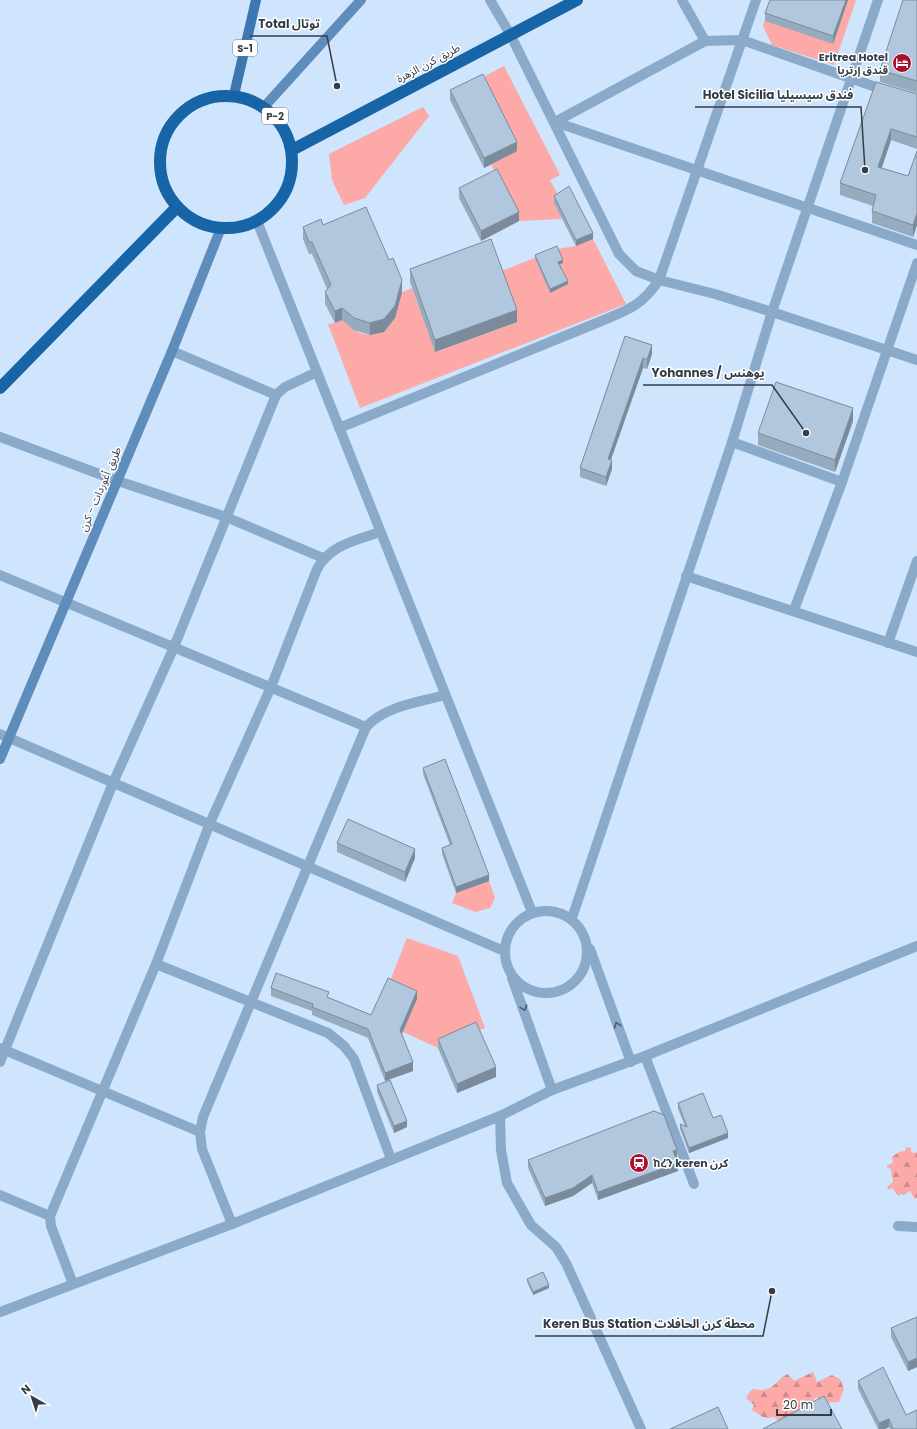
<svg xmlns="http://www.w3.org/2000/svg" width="917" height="1429" viewBox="0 0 917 1429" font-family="Poppins,'Noto Sans Arabic','Noto Sans Ethiopic',sans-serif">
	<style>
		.green { fill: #fca9a8 }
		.forest { fill: url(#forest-firs) }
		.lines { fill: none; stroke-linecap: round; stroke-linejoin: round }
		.street { stroke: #8ba9c9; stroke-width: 10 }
		.secondary { stroke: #5f8dbb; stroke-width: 10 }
		.primary { stroke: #3d77b0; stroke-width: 10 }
		.highway { stroke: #1764a6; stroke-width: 12 }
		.wall { fill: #97abbf }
		.shaded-wall { fill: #7b8b9b }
		.building { fill: #b0c7de; stroke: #7b8b9b }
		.oneway { stroke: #4e5d6e }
		.labels { text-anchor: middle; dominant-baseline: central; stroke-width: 3; stroke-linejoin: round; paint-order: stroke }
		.shield { fill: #fff; stroke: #71777e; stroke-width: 1 }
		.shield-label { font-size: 10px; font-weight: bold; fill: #343d47 }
		.poi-label { font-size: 11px; font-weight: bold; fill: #343d47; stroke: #fff; text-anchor: end }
		.street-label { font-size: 11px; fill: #343d47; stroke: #fff }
		.leader { fill: none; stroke: #343d47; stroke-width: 1.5 }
		.callout-dot { fill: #343d47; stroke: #fff; stroke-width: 1.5 }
		.callout-label { font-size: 12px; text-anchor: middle; font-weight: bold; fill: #343d47; stroke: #fff; stroke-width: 3; stroke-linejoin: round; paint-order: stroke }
	</style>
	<defs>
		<pattern id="forest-firs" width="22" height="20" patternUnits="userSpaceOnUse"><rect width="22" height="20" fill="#fca9a8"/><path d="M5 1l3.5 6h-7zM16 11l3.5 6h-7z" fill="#cd8b8b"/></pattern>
	</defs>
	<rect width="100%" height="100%" fill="#cee5fd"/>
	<g class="green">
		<path d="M772,0H856L834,65L772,45L763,26Z"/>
		<path d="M504,66L560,175L550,180L560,198L554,203L562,219L519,221L491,164L485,76Z"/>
		<path d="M423,107L429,116L365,198L344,205L332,180L329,154Z"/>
		<path d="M593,239L626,304L360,408L328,324L335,323L345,318C356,341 384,339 395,318L394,296L412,288L436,352L517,322L499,272L557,249L576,246Z"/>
		<path d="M489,881L495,898L490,908L475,912L452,903L456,893Z"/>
		<path d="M407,938L458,956L485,1028L438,1048L403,1032L388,986Z"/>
	</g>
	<g class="forest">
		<path d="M906,1147L911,1148V1152L913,1153L917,1152V1198L915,1199L910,1191L904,1195L900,1194L899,1196L892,1188L889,1190L887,1187L893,1182L891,1169L887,1167L888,1165L893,1163L892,1157L899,1152L905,1151Z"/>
		<path d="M813,1372L817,1382L832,1375L840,1379L844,1389L839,1402L823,1403L816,1397L813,1401L808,1402V1407L780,1422L774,1417C763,1420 761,1415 752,1410L754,1405L746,1398C754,1382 755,1393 767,1389C777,1386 779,1377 788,1374L794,1381Z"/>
	</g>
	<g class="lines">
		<g class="street">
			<path d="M490,0L510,34L619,254L636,271L659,280L715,294L772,312L917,360"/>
			<path d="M682,0L705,41"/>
			<path d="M887,91L742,40L705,41L555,122L917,245"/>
			<path d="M257,221L532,912"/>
			<path d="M172,351L276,395"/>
			<path d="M339,428L599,322C627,310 641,307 659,280L756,0"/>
			<path d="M0,437L118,481L226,517L323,558"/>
			<path d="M732,442L842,482"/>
			<path d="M0,575L366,727"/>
			<path d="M686,576L917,652"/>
			<path d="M794,610L842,482L917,263"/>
			<path d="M888,643L917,561"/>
			<path d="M0,734L504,951"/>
			<circle cx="546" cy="952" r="41"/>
			<path d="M572,918L732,442L772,312L878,0"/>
			<path d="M590,949L631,1062"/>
			<path d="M156,964L328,1033L344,1046L354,1059L391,1159"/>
			<path d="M512,978L552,1090"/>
			<path d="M0,1048L200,1132"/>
			<path d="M645,1056L694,1184"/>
			<path d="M0,1062L113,783L174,647L276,395L285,387L317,372"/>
			<path d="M500,1116L501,1150L507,1183L531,1225L556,1247L566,1263L641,1429"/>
			<path d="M0,1195L50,1216"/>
			<path d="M232,1224L202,1149L200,1132L203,1117L366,727C385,706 419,702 445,695"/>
			<path d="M898,1226L917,1227"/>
			<path d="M73,1284L51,1226L50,1216L156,964L210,823L271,687L317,569C330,545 356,540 380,532"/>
			<path d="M0,1312L232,1224L500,1116L552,1090L645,1056L917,946"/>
		</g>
		<g class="secondary">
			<path d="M264,107L361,0"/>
			<path d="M0,759L172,351L221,228"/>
		</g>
		<path class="primary" d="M234,95L256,0"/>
		<g class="highway">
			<circle cx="226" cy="162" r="66"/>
			<path d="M292,150L577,0"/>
			<path d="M0,388L177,207"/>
		</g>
	</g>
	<g class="wall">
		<path d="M848,0L833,44L765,21V13Z"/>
		<path d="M917,0V93L880,82V70Z"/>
		<path d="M450,90L517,151L484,168L450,100Z"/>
		<path d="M915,94H917V149L891,140L882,168L908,176L917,151V225L913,237L872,223V211L873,206L840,195V183Z"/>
		<path d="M459,188L519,221L481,241L459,198Z"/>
		<path d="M554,196L593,239L576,246L554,203Z"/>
		<path d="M323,225L402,292L395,318L384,332L370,335L354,330L342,320L335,323L325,304V292L327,289L312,254H309L303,239V227Z"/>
		<path d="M535,255L563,263L560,264L568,284L550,293L535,258Z"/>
		<path d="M410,269L517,322L435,352L410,282Z"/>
		<path d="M625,336L652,354L647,369L643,368L611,459L612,469L606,486L580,477V468Z"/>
		<path d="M853,421L835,472L758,445V433Z"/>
		<path d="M423,768L489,881L456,893L442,854V848L450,845L423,774Z"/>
		<path d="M337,843L415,858L405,882L337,852Z"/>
		<path d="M271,988L329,998L371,1015L417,999L402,1034L413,1071L385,1081L368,1038L312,1015V1011L271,996Z"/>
		<path d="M438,1039L496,1077L457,1093L438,1048Z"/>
		<path d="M377,1085L407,1127L394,1133L377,1092Z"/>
		<path d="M678,1103L713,1118L728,1138L689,1153L680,1129V1124L685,1126L678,1109Z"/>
		<path d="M676,1158L678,1171L598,1200L592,1183L573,1196L545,1206L528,1168V1160L677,1158Z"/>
		<path d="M527,1279L549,1288L533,1295L527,1282Z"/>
		<path d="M917,1317V1367L908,1371L891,1337V1328Z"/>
		<path d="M858,1381L906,1415L917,1429H890L889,1427L885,1429H878L858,1389Z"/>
	</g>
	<g class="shaded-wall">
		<path d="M846,0H848L833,44V36Z"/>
		<path d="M891,129V140L878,178V167Z"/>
		<path d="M517,142V151L484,168V158Z"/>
		<path d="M519,212V221L481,241V231Z"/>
		<path d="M917,213V225L913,237V225Z"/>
		<path d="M593,233V239L576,246V240Z"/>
		<path d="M563,260V263L558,265V262Z"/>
		<path d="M402,280V292L395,318L384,332L370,335V323Z"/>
		<path d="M568,281V284L550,293V289Z"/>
		<path d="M342,308V320L335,323V311Z"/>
		<path d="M517,310V322L435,352V340Z"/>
		<path d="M652,345V354L647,369V360Z"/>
		<path d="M643,358V368L608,468V459Z"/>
		<path d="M853,408V421L835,472V460Z"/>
		<path d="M612,460V469L606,486V477Z"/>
		<path d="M415,849V858L405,882V872Z"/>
		<path d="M489,875V881L456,893V887Z"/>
		<path d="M417,991V999L400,1038V1030Z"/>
		<path d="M413,1062V1071L385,1081V1073Z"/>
		<path d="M496,1067V1077L457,1093V1084Z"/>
		<path d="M407,1121V1127L394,1133V1126Z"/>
		<path d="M728,1133V1138L689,1153V1148Z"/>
		<path d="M677,1150V1158L673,1159V1151Z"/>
		<path d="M678,1163V1171L598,1200V1192Z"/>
		<path d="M592,1175V1183L573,1196L545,1206V1198Z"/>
		<path d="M549,1285V1288L533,1295V1292Z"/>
		<path d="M917,1358V1367L908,1371V1362Z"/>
		<path d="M889,1419V1427L885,1429H879V1423Z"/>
	</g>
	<g class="building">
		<path d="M770,0H846L833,36L765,13Z"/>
		<path d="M903,0H917V81L880,70Z"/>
		<path d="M483,74L517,142L484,158L450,90Z"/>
		<path d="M876,82L917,94V137L891,129L878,167L908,176L917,151V213L913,225L872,211L876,195L840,183Z"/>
		<path d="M497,169L519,212L481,231L459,188Z"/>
		<path d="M569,186L593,233L576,240L554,196Z"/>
		<path d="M366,207L389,260L393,258L402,280L395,306L384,319L370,323L354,318L342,308L335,311L325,292L331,285L312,242H309L303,227L321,219L323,225Z"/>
		<path d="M491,239L517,310L435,340L410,269Z"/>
		<path d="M557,246L563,260L558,262L568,281L550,289L535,255Z"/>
		<path d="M625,336L652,345L647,360L643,358L608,459L612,460L606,477L580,468Z"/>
		<path d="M776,382L853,408L835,460L758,433Z"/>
		<path d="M445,759L489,875L456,887L442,848L452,844L423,768Z"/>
		<path d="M348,819L415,849L405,872L337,843Z"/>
		<path d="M276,973L329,992L327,997L371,1015L388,978L417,991L400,1030L413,1062L385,1073L368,1029L312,1007L313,1004L271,988Z"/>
		<path d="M476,1022L496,1067L457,1084L438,1039Z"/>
		<path d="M390,1080L407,1121L394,1126L377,1085Z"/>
		<path d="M703,1093L713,1118L721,1115L728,1133L689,1148L680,1124L687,1127L678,1103Z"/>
		<path d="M654,1111L664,1115L677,1150L673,1151L678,1163L598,1192L592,1175L573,1188L545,1198L528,1160Z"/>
		<path d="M543,1272L549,1285L533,1292L527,1279Z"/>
		<path d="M917,1317V1358L908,1362L891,1328Z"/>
		<path d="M883,1367L906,1415L917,1410V1429H893L889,1419L879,1423L858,1381Z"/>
		<path d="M824,1396L842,1429H763Z"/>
		<path d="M718,1407L728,1429H670Z"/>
	</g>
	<defs><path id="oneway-chevron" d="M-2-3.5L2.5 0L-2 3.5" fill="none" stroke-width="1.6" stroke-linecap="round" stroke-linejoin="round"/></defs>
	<g class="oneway">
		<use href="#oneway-chevron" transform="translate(524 1008) rotate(70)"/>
		<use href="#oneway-chevron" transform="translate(617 1025) rotate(-110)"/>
	</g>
	<defs>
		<g id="hotel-disc" transform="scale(1)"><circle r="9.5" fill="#a8112c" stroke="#fff"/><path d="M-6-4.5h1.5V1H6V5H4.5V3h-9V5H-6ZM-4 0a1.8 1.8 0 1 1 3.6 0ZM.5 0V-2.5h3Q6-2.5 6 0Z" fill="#fff"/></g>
		<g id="station-disc" transform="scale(1)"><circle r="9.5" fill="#a8112c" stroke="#fff"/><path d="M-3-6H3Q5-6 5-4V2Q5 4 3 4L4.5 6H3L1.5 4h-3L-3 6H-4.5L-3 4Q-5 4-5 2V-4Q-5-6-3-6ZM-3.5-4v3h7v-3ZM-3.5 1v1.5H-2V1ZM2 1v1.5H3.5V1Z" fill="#fff"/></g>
	</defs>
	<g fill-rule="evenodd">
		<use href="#hotel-disc" x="902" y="63"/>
		<use href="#station-disc" x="639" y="1163"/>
	</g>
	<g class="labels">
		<g class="shield">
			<rect x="233" y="40" width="24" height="16" rx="3"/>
			<rect x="262" y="108" width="26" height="16" rx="3"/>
		</g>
		<g class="shield-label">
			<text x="245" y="48">S-1</text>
			<text x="275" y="116">P-2</text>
		</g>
		<g class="poi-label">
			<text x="888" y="57">Eritrea Hotel<tspan x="888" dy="13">قندق إرتريا</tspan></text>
			<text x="653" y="1163" text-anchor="start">ከረን keren كرن</text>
		</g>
		<g class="street-label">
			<text transform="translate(428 63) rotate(-28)">طريق كرن الزهرة</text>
			<text transform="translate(100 489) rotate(-67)">طريق أغوردات - كرن</text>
		</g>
	</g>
	<path class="leader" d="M337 86L327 36H250M865 170L861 107H695M806 433L772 385H643M772 1291L763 1336H535"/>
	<g class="callout-dot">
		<circle cx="337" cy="86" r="4"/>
		<circle cx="865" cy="170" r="4"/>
		<circle cx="806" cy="433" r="4"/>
		<circle cx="772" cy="1291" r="4"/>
	</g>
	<g class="callout-label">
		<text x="289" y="28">Total توتال</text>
		<text x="778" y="99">Hotel Sicilia فندق سيسيليا</text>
		<text x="708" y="377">Yohannes / يوهنس</text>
		<text x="649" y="1328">Keren Bus Station محطة كرن الحافلات</text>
	</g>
	<g transform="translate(32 1397) rotate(321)" stroke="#ffffff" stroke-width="3" paint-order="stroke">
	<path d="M0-3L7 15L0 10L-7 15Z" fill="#343d47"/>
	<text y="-6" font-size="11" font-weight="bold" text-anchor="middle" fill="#343d47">N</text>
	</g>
	<path d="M777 1409v6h54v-6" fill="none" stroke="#343d47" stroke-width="2"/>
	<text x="783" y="1409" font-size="12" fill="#343d47" stroke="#ffffff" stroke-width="3" paint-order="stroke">20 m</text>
</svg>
